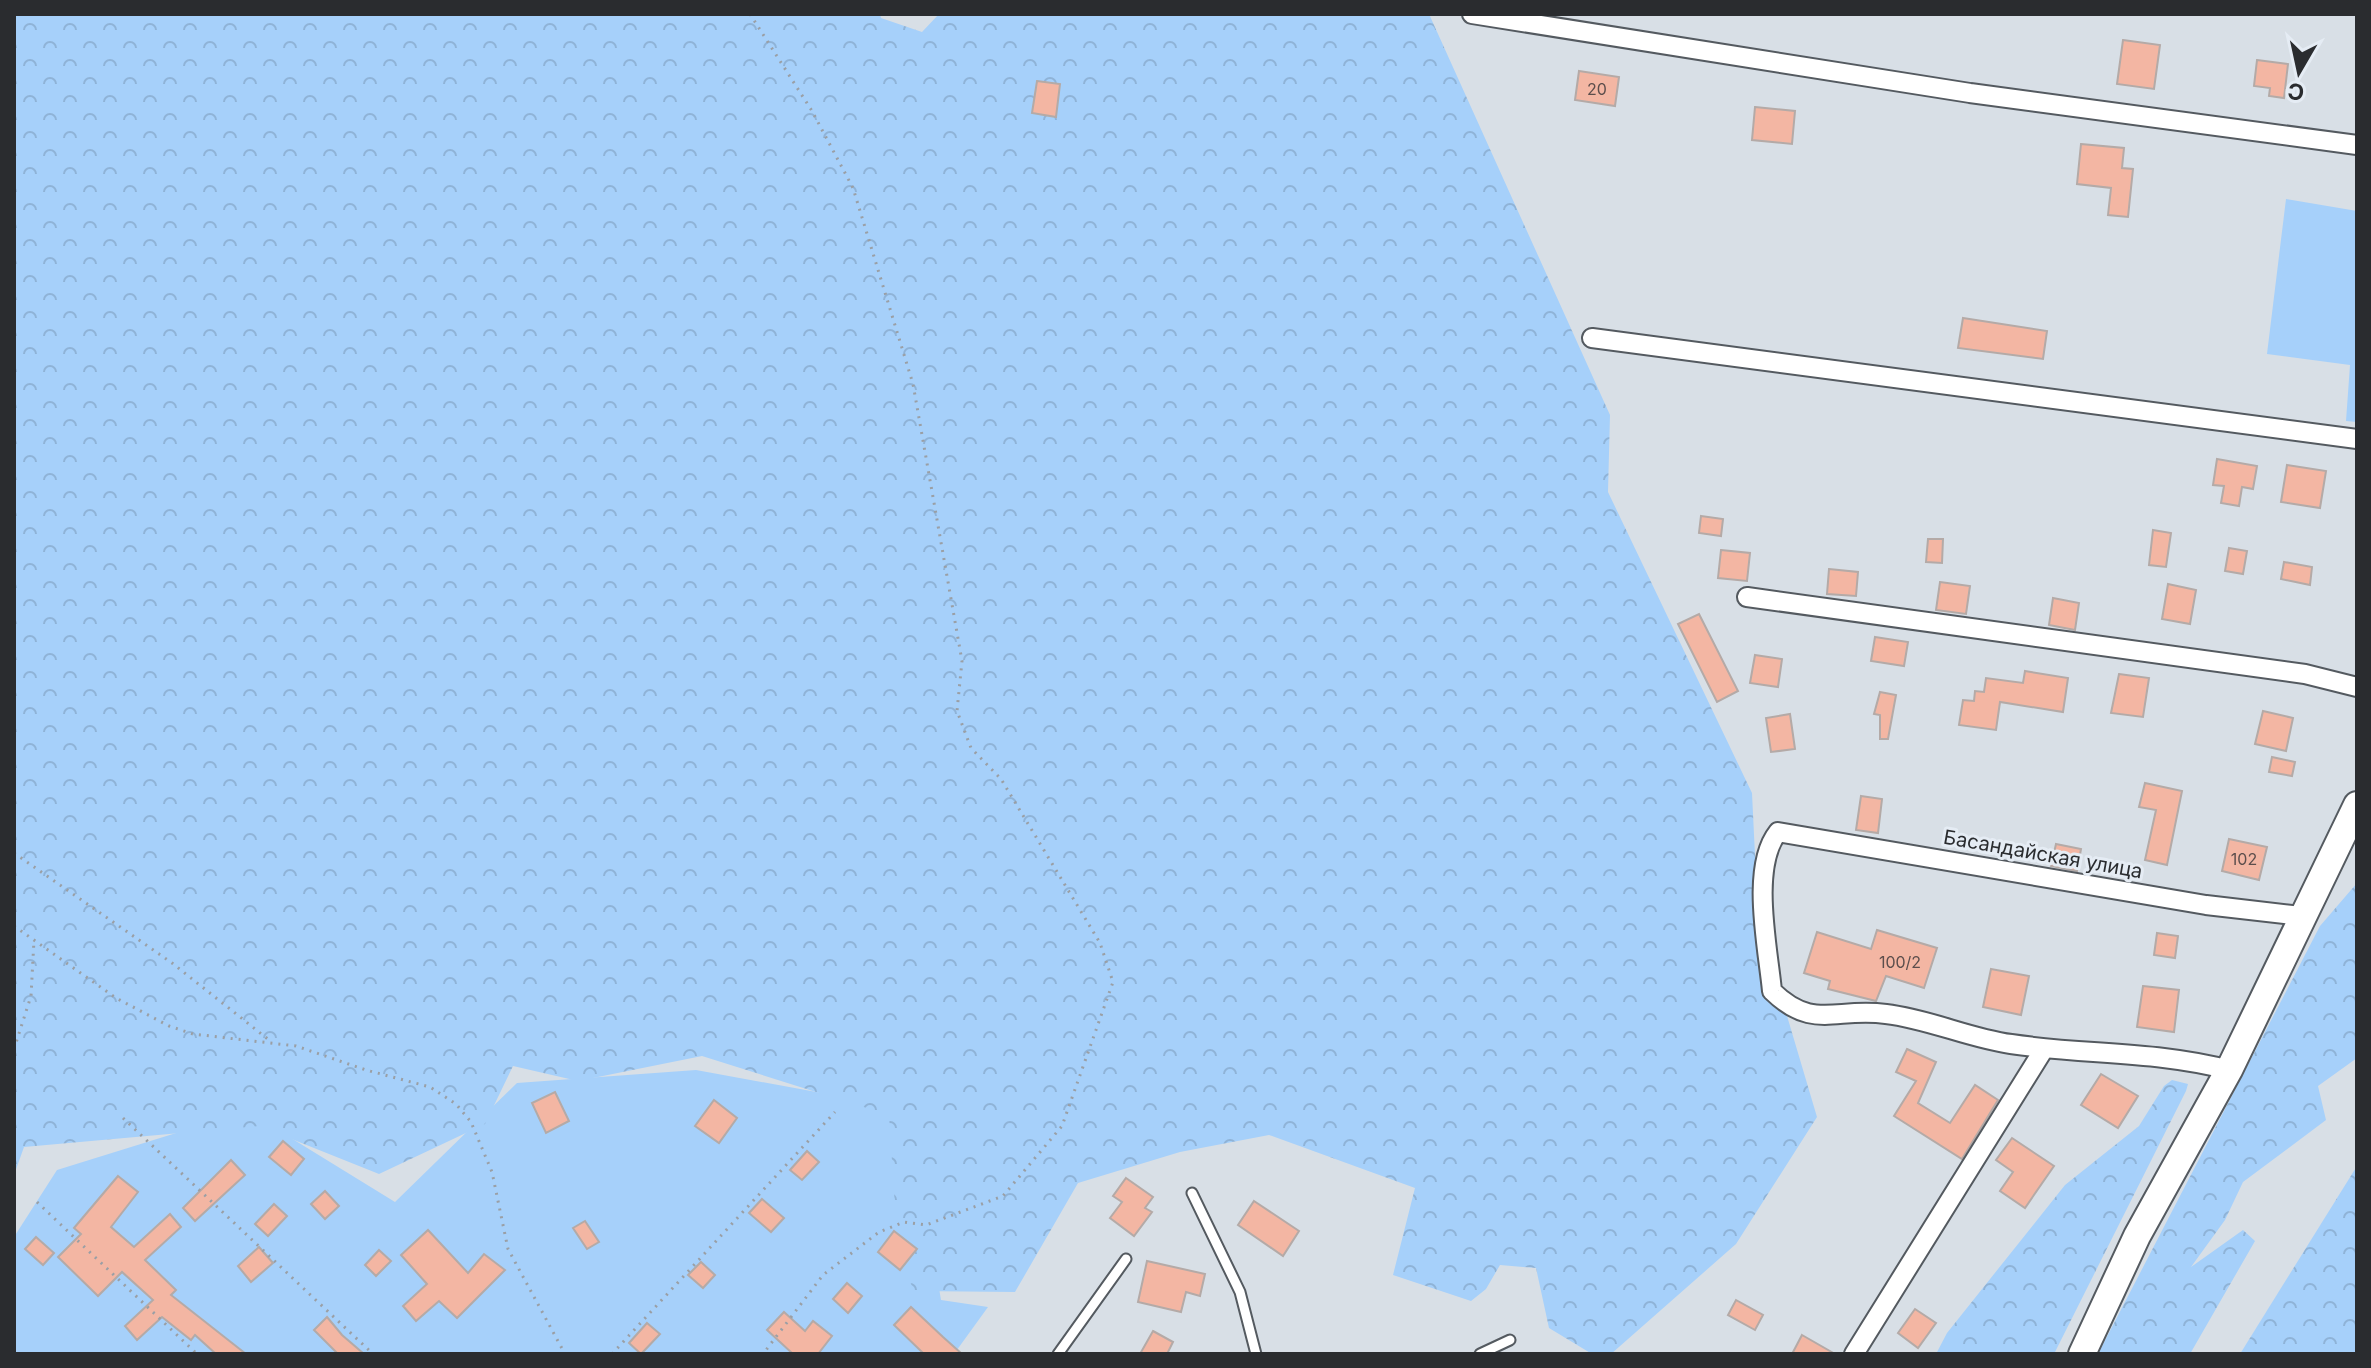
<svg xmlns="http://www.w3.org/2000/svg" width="2371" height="1368" viewBox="0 0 2371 1368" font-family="Inter,sans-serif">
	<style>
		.green { fill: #a6d0fa }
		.forest { fill: url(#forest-crowns) }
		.building { fill: #f3b6a3; stroke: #b4aaa7; stroke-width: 2 }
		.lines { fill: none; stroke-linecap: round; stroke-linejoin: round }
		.lane-casing { stroke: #545a60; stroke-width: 13 }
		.street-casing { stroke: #545a60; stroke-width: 22 }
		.secondary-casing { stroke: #545a60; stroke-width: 30 }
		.path { stroke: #9a9fa5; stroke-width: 3; stroke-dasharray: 2 6; stroke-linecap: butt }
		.lane { stroke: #fff; stroke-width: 9 }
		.street { stroke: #fff; stroke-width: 18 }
		.secondary { stroke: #fff; stroke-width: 26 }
		.labels { text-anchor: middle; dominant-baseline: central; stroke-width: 6; stroke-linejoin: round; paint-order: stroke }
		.number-label { font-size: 16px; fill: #5c4e4c }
		.street-label { font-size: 20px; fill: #2a2c2f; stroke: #e5ecf4 }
	</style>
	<defs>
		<pattern id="forest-crowns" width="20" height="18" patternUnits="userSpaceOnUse" patternTransform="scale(2)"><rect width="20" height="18" fill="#a6d0fa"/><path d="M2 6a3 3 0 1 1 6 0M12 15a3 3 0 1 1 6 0" fill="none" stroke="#8fb3d7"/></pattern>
	</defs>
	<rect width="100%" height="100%" fill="#d8dfe6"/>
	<g class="green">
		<path d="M2286,199L2357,211V422L2346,421L2350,365L2267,354Z"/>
		<path d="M696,1070L909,1109L941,1300L988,1307L954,1354H14V1237L57,1170L247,1111L395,1202L517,1083Z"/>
	</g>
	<g class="forest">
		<path d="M14,14H880L881,18L922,32L939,14H1429L1610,415L1608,492L1752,793L1758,918L1817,1117L1736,1244L1611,1354H1592L1549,1328L1536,1268L1500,1265L1486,1289L1471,1301L1393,1275L1415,1188L1269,1135L1180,1152L1078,1183L1015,1292L914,1291L898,1253L889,1115L702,1056L578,1081L513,1066L485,1124L379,1174L259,1126L24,1147L14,1175Z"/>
		<path d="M2357,883V1058L2318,1086L2326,1120L2243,1182L2225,1220L2191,1267L2243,1230L2255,1241L2190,1354H2098L2320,926Z"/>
		<path d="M2172,1080L2188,1084L2186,1091L2054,1354H1936L1947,1333L2065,1185L2139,1126L2164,1086Z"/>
		<path d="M2357,1166V1354H2240Z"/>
	</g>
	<g class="building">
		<path d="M2123,40L2160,45L2154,89L2117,84Z"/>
		<path d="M2257,60L2288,64L2284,98L2269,96L2270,88L2254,86Z"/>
		<path d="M1579,71L1619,77L1615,106L1575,100Z"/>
		<path d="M1037,81L1060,84L1056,117L1032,113Z"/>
		<path d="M1755,107L1795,111L1792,144L1752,140Z"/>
		<path d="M2081,144L2124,148L2122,168L2133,169L2128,217L2108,215L2111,188L2077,184Z"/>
		<path d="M1963,318L2047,331L2043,359L1958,348Z"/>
		<path d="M2217,459L2257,466L2253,489L2242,487L2239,506L2221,503L2224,486L2213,485Z"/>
		<path d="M2287,465L2326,471L2320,508L2281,502Z"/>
		<path d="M1701,516L1723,519L1721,536L1699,533Z"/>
		<path d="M2153,530L2171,533L2166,567L2149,565Z"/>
		<path d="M1928,539H1943L1942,563L1926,562Z"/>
		<path d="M2229,548L2247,551L2243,574L2225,571Z"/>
		<path d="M1721,550L1750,553L1747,581L1718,578Z"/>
		<path d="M2284,562L2312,567L2310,585L2281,579Z"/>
		<path d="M1829,569L1858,572L1856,596L1827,594Z"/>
		<path d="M1940,582L1970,586L1966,614L1936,610Z"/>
		<path d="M2168,584L2196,590L2190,624L2162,619Z"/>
		<path d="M2053,598L2079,603L2075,630L2049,625Z"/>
		<path d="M1699,614L1738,691L1717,702L1678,624Z"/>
		<path d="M1875,637L1908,642L1904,666L1871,661Z"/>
		<path d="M1755,655L1782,659L1778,687L1750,683Z"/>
		<path d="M2025,671L2068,678L2063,712L2000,702L1996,730L1959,725L1963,700L1974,701L1975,691L1984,692L1986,678L2023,683Z"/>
		<path d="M2119,674L2149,678L2143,717L2111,713Z"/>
		<path d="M1880,692L1896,695L1888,739H1880V715L1874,714Z"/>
		<path d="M2263,711L2293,718L2286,751L2255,744Z"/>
		<path d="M1790,714L1795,749L1771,752L1766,718Z"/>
		<path d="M2272,757L2295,762L2292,776L2269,772Z"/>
		<path d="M2145,783L2182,791L2167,865L2145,860L2156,810L2139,807Z"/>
		<path d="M1861,796L1882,799L1878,833L1856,830Z"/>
		<path d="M2229,839L2267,847L2259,880L2222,871Z"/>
		<path d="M2056,844L2081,849L2077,871L2051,866Z"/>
		<path d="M1877,930L1937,948L1924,988L1886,976L1876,1001L1828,989L1830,981L1804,973L1817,932L1871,949Z"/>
		<path d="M2157,933L2178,936L2175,958L2154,955Z"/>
		<path d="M1991,969L2029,976L2021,1015L1983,1007Z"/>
		<path d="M2143,986L2179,990L2174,1032L2137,1027Z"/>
		<path d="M1907,1049L1936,1062L1918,1103L1950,1123L1975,1085L1998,1100L1962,1159L1894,1116L1916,1081L1896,1072Z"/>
		<path d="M2101,1074L2138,1096L2118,1128L2081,1105Z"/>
		<path d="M555,1092L569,1121L546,1133L532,1103Z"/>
		<path d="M714,1100L737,1118L719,1143L695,1126Z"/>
		<path d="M2012,1138L2054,1166L2025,1208L2000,1191L2013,1172L1996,1160Z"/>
		<path d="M283,1141L304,1159L291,1175L269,1157Z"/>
		<path d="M807,1151L819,1162L802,1180L790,1170Z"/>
		<path d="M231,1160L245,1175L195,1221L183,1208Z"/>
		<path d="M118,1176L138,1192L111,1227L134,1247L170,1214L181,1227L145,1260L176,1290L171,1295L246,1354H216L195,1335L191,1340L162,1317L137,1340L125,1326L153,1300L122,1272L98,1296L58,1257L81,1234L74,1228Z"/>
		<path d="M1126,1178L1153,1197L1145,1208L1152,1212L1134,1236L1110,1218L1122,1202L1113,1196Z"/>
		<path d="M325,1191L339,1206L325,1219L311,1204Z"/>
		<path d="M762,1199L784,1218L771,1232L749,1213Z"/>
		<path d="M1254,1201L1299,1231L1283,1256L1238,1225Z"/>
		<path d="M274,1204L287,1216L268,1236L255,1224Z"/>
		<path d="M585,1221L599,1242L587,1249L573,1228Z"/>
		<path d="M428,1230L468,1273L484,1254L505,1270L457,1318L439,1301L416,1321L403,1306L427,1284L401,1255Z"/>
		<path d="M894,1231L917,1249L900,1270L878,1252Z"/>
		<path d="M36,1237L54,1253L43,1265L25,1249Z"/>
		<path d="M259,1247L273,1263L251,1282L238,1266Z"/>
		<path d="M379,1250L391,1261L376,1276L365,1265Z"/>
		<path d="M1147,1261L1205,1274L1200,1296L1186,1292L1181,1312L1138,1302Z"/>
		<path d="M701,1262L715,1275L703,1288L688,1275Z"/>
		<path d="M847,1283L862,1296L848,1313L833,1299Z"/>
		<path d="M1736,1300L1763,1315L1755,1330L1728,1315Z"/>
		<path d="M911,1307L943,1337L962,1354H924L894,1325Z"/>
		<path d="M1915,1309L1936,1323L1918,1348L1898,1333Z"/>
		<path d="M784,1312L805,1331L813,1321L832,1336L818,1354H793L767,1330Z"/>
		<path d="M327,1317L342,1335L364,1354H338L314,1330Z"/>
		<path d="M647,1323L660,1334L641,1354L629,1343Z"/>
		<path d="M1153,1331L1173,1342L1167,1354H1140Z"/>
		<path d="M1802,1335L1835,1354H1792Z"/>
	</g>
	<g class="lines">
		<g class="lane-casing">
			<g id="lane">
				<path d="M1192,1193L1240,1292L1256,1354"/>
				<path d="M1058,1354L1126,1259"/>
				<path d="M1480,1354L1510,1340"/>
			</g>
		</g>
		<g class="street-casing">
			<g id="street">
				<path d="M1472,14L1970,93L2357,145"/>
				<path d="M1592,338L2357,439"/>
				<path d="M1747,597L2305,674L2357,687"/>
				<path d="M2229,1070C2158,1051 2084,1055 2011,1044C1968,1038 1929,1019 1886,1014C1835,1007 1813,1031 1772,991C1768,948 1750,867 1778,832L2206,905L2301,916"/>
				<path d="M1854,1354L2044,1049"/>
			</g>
		</g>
		<g class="secondary-casing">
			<path id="secondary" d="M2082,1354L2137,1236L2229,1070L2357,805"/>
		</g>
		<g class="path">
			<path d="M750,14L812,111L853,188L913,384L962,661L957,711L971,748L1001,779L1100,943L1113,982L1062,1126L1003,1196L926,1225L904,1222L879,1232L823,1275L763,1354"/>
			<path d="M14,853L172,963L269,1040"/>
			<path d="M14,926L116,998L169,1026L193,1034L296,1046L366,1070L430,1087L456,1104L471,1122L492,1172L508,1249L565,1354"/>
			<path d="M14,1049L31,996L34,940"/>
			<path d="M123,1118L373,1354"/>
			<path d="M37,1202L197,1354"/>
			<path d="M612,1354L835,1112"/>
		</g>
		<use href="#lane" class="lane"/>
		<use href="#street" class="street"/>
		<use href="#secondary" class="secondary"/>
	</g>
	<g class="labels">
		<g class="number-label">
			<text x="1597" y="89">20</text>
			<text x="2244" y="859">102</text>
			<text x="1900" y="962">100/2</text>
		</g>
		<g class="street-label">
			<text transform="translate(2043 854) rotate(10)">Басандайская улица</text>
		</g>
	</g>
	<rect width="2371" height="1368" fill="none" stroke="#2a2c2f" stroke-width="32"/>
	<g transform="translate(2299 72) rotate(189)" stroke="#e5ecf4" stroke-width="6" paint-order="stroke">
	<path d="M0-6L14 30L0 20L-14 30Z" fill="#2a2c2f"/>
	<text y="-12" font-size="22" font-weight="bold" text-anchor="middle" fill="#2a2c2f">С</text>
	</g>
</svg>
